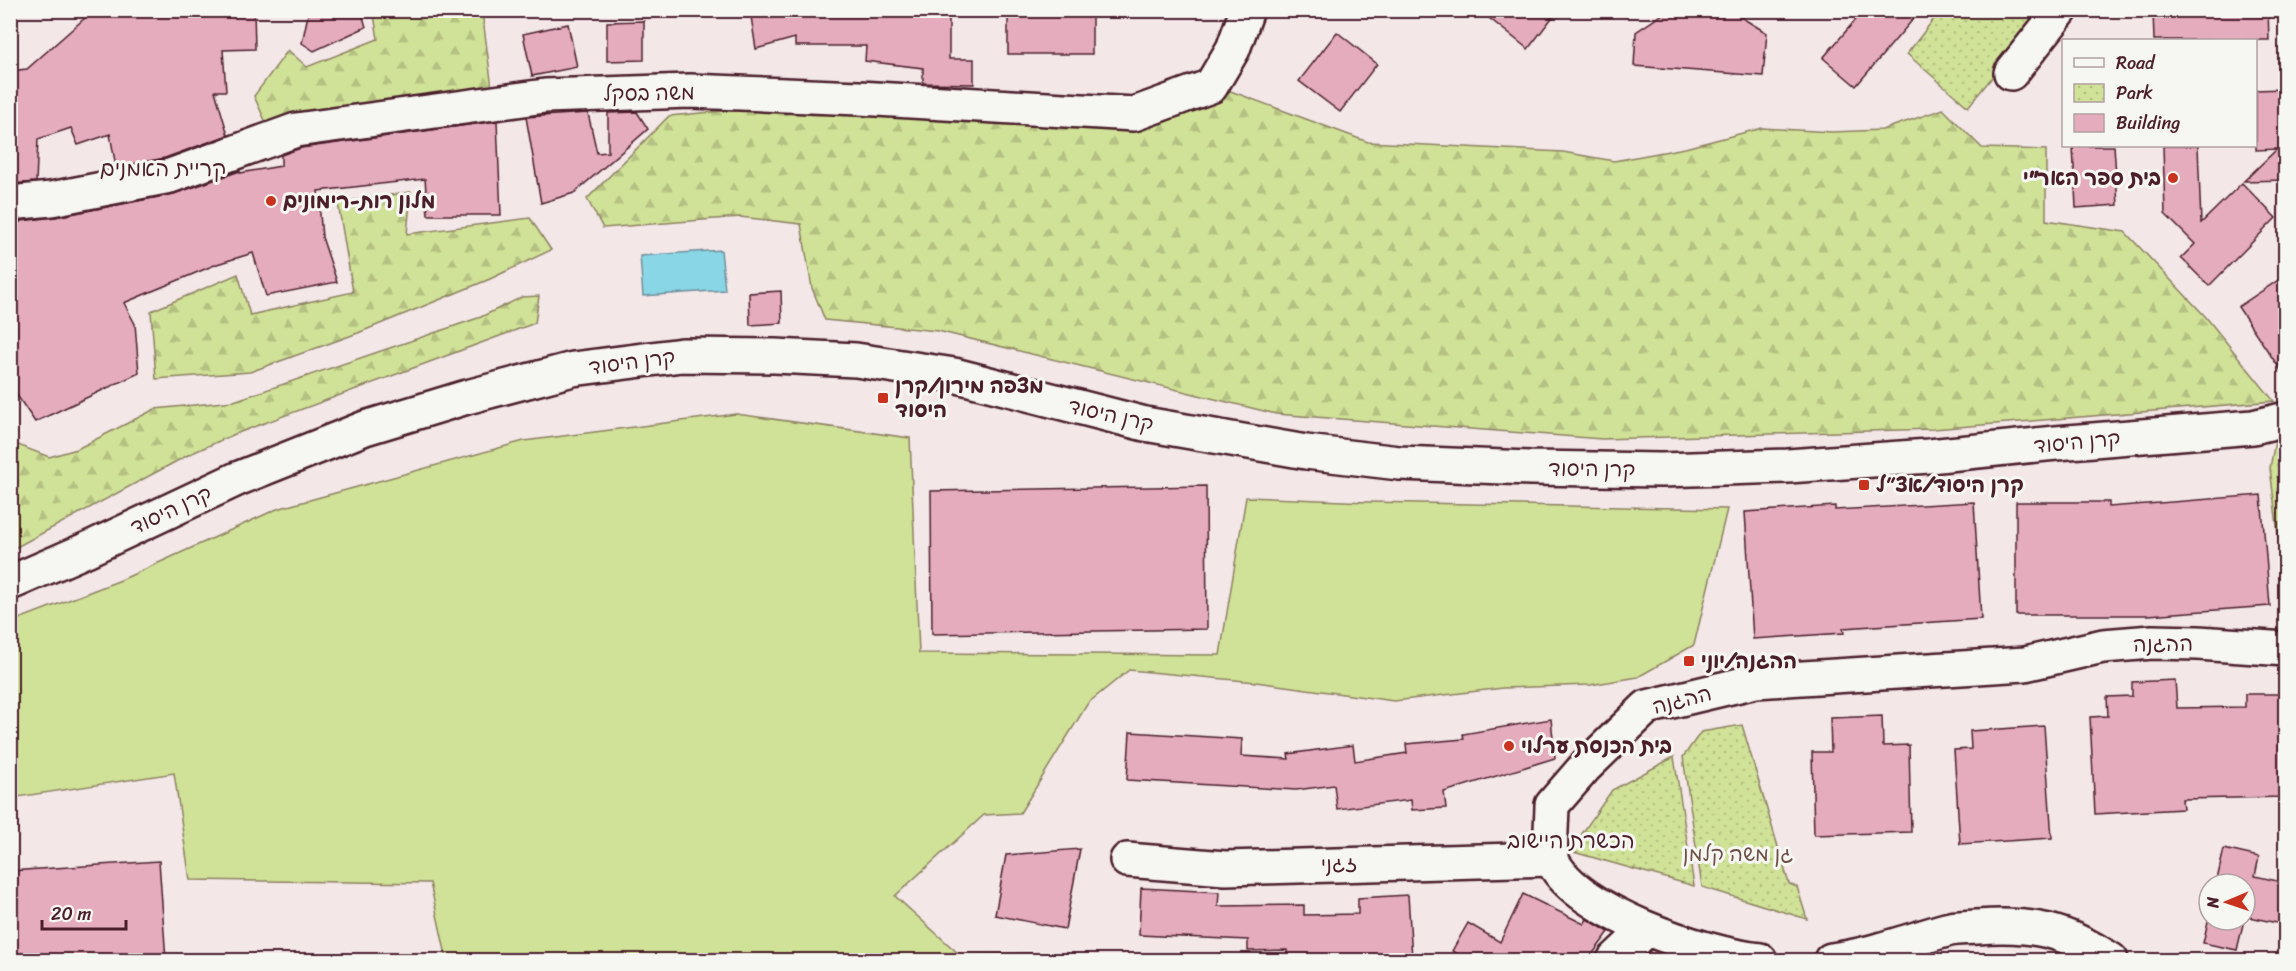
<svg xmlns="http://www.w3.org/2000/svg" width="2296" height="971" viewBox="0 0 2296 971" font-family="Sriracha,'Playpen Sans Hebrew',sans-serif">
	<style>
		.green { fill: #d0e297; stroke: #8d8061; stroke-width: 1.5 }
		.forest { fill: url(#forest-firs); stroke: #8d8061; stroke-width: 1.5 }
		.park { fill: url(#park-dots); stroke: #8d8061; stroke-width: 1.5 }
		.water { fill: #89d7e6; stroke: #708d9b; stroke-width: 1.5 }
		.building { fill: #e5acbe; stroke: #4a1f2b; stroke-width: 1.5 }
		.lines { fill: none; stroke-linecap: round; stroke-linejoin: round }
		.minor-casing { stroke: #4a1f2b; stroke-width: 38 }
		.minor { stroke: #f6f6f2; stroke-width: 33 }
		.poi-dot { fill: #c8321e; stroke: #f6f6f2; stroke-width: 2 }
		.labels { text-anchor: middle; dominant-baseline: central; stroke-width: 6; stroke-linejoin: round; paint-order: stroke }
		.street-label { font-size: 21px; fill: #4a1f2b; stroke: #f6f6f2 }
		.poi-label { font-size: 21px; font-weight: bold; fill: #4a1f2b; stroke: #f6f6f2; text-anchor: start }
		.park-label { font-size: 21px; fill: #6c5046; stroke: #f6f6f2 }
		.neighbourhood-label { font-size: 22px; fill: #4a1f2b; stroke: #f6f6f2 }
	</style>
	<defs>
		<pattern id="forest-firs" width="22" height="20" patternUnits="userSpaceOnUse" patternTransform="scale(1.5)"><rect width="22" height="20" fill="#d0e297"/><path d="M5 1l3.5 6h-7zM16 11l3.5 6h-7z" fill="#b4c182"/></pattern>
		<pattern id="park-dots" width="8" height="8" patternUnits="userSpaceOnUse" patternTransform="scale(1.5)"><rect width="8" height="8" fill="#d0e297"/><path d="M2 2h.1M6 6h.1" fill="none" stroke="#b4c182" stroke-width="1.8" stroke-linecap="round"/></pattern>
	</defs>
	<rect width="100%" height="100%" fill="#f3e7e8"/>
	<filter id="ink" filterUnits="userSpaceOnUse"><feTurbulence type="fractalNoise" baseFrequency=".0167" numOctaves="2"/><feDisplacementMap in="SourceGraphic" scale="12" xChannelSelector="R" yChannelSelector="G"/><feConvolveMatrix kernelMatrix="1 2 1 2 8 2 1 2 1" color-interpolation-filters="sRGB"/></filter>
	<g filter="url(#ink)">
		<path class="green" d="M736,414L910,438L919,653L1220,655L1246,497L1368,502L1727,509L1694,645L1638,677L1590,685L1503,688L1394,701L1256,682L1129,670L1088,703L1020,813L984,815L895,896L960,955L1031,953L1052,960H447L430,883L190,880L174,773L11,798V622L121,580L277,509L524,441Z"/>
		<g class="forest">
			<path d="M393,10L482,11L493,96L268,127L254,96L288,50L307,67L378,39L374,15Z"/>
			<path d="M1225,89L1368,142L1563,152L1614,161L1685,148L1762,128L1832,132L1882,130L1943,109L1982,148L2046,150V220L2125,232L2205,316L2274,401L1933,429L1602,439L1276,414L938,331L825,320L812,288L801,224L740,217L603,228L587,199L669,116L723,111L873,108L1120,114Z"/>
			<path d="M411,192L407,234L530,218L551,250L490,279L358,333L250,372L156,379L151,311L238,274L250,315L353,292L338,203Z"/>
			<path d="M539,296L535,323L235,434L190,454L11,550V439L13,443L49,457L77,449L155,409L234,401L481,317L522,297Z"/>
		</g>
		<g class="park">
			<path d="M1940,11H2046L1968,107L1907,54Z"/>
			<path d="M2275,441L2285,449V592L2270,468Z"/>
			<path d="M1742,725L1789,884L1797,887L1807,919L1702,887L1683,757L1701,732Z"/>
			<path d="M1674,757L1694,886L1570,851L1612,790Z"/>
		</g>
		<path class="water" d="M721,250L725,290L643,296L640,256Z"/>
		<g class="building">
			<path d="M94,10H254L255,49L223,50L226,91H215L228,135L165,158L116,167L110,134L78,145L71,128L38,139L36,182L10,184V71L27,69Z"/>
			<path d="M309,10H361L366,27L314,51L302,43Z"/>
			<path d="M750,10H949V59H974V84L923,83V68L865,61L866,46H795V38L756,49Z"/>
			<rect x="1008" y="10" width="84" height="44"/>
			<path d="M1479,10H1558L1528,49Z"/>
			<path d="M1669,10H1729L1767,33L1763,76L1634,66L1636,32Z"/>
			<path d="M1864,10H1921L1856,86L1823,58Z"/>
			<path d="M2153,10H2268L2269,40H2154Z"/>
			<path d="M644,21V60L607,61V22Z"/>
			<path d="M568,24L577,67L532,76L523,34Z"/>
			<path d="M1337,32L1377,64L1340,112L1299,81Z"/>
			<path d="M2284,89L2286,180L2244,181L2277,149L2256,150V90Z"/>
			<path d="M637,112L648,129L574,193L541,203L526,117L588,113L597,153L608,152V113Z"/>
			<path d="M497,121L501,215H428L425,179L318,191L322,237L337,282L266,296L253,253L217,264L124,303L135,324L139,373L35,422L10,385V232L21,221L55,217L174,194L240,171V173L281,166V155L301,148Z"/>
			<path d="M2073,146H2114L2118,205L2076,208Z"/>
			<path d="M2163,146H2198L2201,223L2242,183L2276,218L2209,286L2181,258L2195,244L2165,214Z"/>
			<path d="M2286,275V378L2238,307Z"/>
			<path d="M781,291L782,323L750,325L749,293Z"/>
			<path d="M1206,486L1207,629L932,634L931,491Z"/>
			<path d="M2261,495L2270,606L2148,615H2016V502H2109V507Z"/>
			<path d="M1974,502L1981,619L1843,628L1844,633L1753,639L1745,512L1835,506V510Z"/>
			<path d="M2175,680L2177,708L2245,707V694H2286V797L2182,799L2183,809L2095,814L2090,717L2108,716L2107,697L2132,696V682Z"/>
			<path d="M1882,716L1883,746L1909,745L1911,832L1814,835L1812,752H1831L1830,718Z"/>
			<path d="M1551,719L1555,758L1444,792L1446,808L1412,810L1411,800L1337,809L1334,785L1296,790L1127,780L1130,732L1242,739L1241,756L1289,759L1288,754L1353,745L1355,761L1407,753L1406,744L1464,739L1463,734Z"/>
			<path d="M2044,726L2052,838L1960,844L1954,750L1971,749L1970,731Z"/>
			<path d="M1080,849L1065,929L995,915L1006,855Z"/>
			<path d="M2224,849L2259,857L2255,876L2286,883V925L2245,916V884H2216Z"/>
			<path d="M159,861L166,960H10V871Z"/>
			<path d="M1141,888L1219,892L1218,906L1304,905V915L1358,914V898L1408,895L1412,958L1367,960H1287V950L1248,951V940L1139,935Z"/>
			<path d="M1523,894L1584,924L1587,919L1609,932L1588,960H1468L1452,951L1468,923L1500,942Z"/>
			<path d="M2209,917V920H2244L2237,950L2203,943Z"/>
		</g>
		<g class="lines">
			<g class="minor-casing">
				<g id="minor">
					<path d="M2011,73L2061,10"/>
					<path d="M10,203L51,199L170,176L296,130L545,96L690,91L859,98L1134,114L1211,86L1233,49L1247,10"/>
					<path d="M10,583L88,549L237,479L365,428L467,397L573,369L682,355L775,356L856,360L954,375L1145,424L1306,452L1399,463L1530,468L1661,470L1788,466L1929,456L2056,443L2253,427L2286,419"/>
					<path d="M1127,860L1225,868L1551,859"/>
					<path d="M1614,960L1647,929"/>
					<path d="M1760,960C1705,954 1577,913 1552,860C1549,853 1552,816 1552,805L1585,767L1647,707L1756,681L2025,664L2103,646L2152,642L2198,643L2286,649"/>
					<path d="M1831,960C1871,955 1907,941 1946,930C1956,927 1967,928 1977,927C2034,923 2064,930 2111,960"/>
				</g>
			</g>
			<use href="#minor" class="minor"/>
		</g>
	</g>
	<g class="poi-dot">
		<circle cx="2173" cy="178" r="6"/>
		<circle cx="271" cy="201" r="6"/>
		<rect x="877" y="392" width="12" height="12" rx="3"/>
		<rect x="1858" y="479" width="12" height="12" rx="3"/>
		<rect x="1683" y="655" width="12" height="12" rx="3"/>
		<circle cx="1509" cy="746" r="6"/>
	</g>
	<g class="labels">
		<g class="street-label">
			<text transform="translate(649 93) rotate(-1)">משה בסקל</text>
			<text transform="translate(632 362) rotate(-7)">קרן היסוד</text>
			<text transform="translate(1111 415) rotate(13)">קרן היסוד</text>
			<text transform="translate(2077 442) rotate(-5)">קרן היסוד</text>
			<text transform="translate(1592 469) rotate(1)">קרן היסוד</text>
			<text transform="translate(171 510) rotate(-25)">קרן היסוד</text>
			<text transform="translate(2163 644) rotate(-1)">ההגנה</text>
			<text transform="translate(1682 700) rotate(-14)">ההגנה</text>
			<text transform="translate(1339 864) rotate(-2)">זגני</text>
		</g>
		<g class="poi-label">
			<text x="2161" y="178" text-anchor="end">בית ספר האר"י</text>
			<text x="283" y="201">מלון רות-רימונים</text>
			<text x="895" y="386">מצפה מירון/קרן<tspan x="895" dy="24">היסוד</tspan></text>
			<text x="1876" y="485">קרן היסוד/אצ״ל</text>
			<text x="1701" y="661">ההגנה/יוני</text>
			<text x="1521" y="746">בית הכנסת ערלוי</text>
		</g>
		<g class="park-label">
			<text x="1738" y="854">גן משה קלמן</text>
		</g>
		<g class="neighbourhood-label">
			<text x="163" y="168">קריית האמנים</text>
			<text x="1571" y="840">הכשרת היישוב</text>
		</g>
	</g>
	<rect width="2296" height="971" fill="none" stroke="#f6f6f2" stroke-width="36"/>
	<rect x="18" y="18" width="2260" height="935" fill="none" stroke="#4a1f2b" stroke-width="2" filter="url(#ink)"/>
	<rect x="2062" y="39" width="195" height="108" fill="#f6f6f2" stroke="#b1a0a2" stroke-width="1.5"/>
	<rect x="2074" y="58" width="30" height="9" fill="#f6f6f2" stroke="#b1a0a2" stroke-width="1.5"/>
	<text x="2116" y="69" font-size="18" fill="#4a1f2b">Road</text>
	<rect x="2074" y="84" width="30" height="18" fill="url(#park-dots)" stroke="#b1a0a2" stroke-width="1.5"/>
	<text x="2116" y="99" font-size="18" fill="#4a1f2b">Park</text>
	<rect x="2074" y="114" width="30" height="18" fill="#e5acbe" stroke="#b1a0a2" stroke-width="1.5"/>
	<text x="2116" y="129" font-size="18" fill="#4a1f2b">Building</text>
	<g transform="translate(2227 902) rotate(268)"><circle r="28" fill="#f6f6f2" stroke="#b1a0a2" stroke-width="1.5"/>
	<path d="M0-4.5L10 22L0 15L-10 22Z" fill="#c8321e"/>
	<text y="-9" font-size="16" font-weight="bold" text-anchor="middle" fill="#4a1f2b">N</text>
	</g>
	<path d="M42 920v9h84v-9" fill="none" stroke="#4a1f2b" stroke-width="3"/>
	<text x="51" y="920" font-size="18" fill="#4a1f2b" stroke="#f6f6f2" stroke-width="4.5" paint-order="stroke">20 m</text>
</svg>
